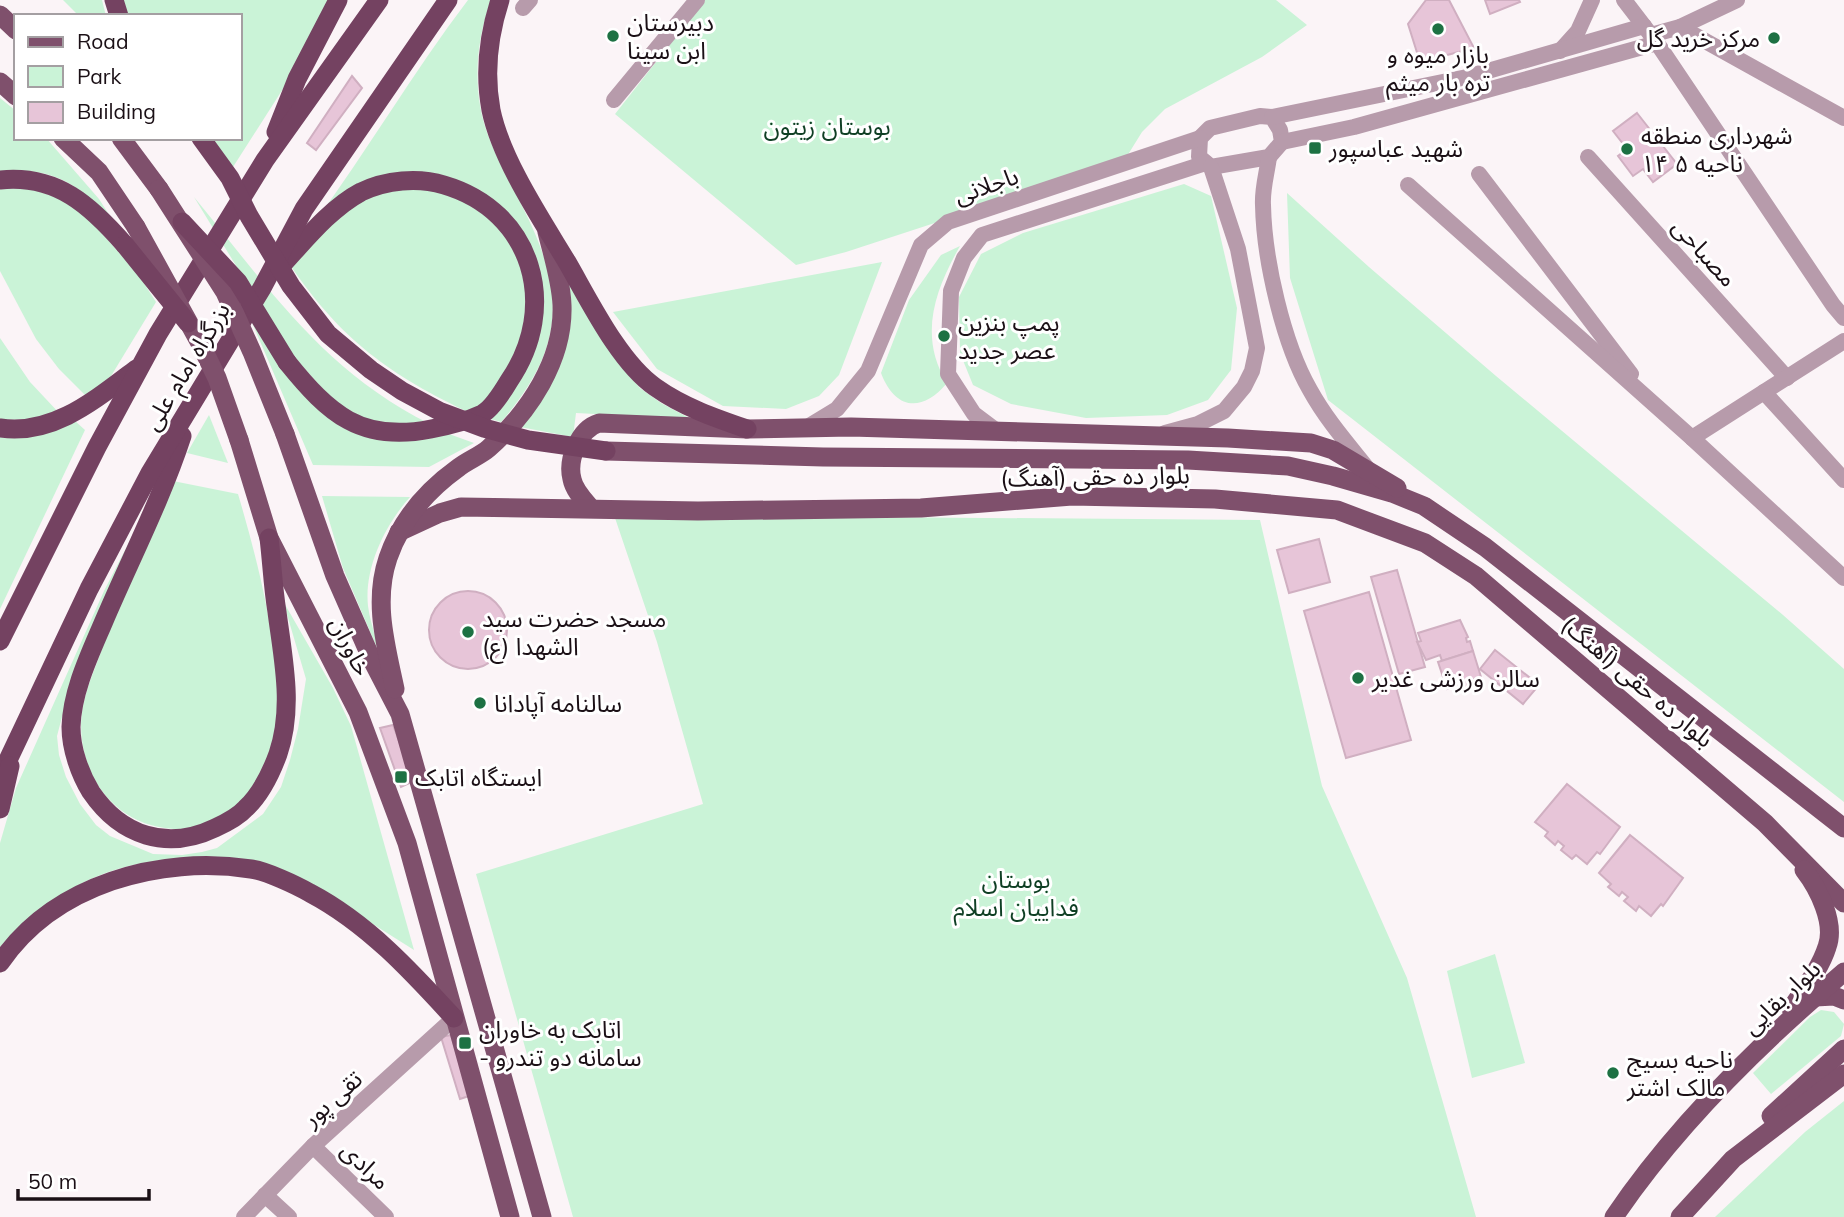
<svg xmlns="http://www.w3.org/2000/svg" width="1844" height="1217" viewBox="0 0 1844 1217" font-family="Mulish,'Noto Sans Arabic',sans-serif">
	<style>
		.green { fill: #caf3d7 }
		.building { fill: #e7c5d8; stroke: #d0afc1; stroke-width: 2 }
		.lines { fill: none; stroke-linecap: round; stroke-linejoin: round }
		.minor { stroke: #b79bab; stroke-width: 16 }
		.primary { stroke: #7f506c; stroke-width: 19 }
		.trunk { stroke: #744261; stroke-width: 19 }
		.primary-bridge { stroke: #7f506c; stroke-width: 19 }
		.trunk-bridge { stroke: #744261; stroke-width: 19 }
		.poi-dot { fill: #1d7143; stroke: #fff; stroke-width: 2.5 }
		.labels { text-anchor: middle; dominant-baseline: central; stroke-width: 6; stroke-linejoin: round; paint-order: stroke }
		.poi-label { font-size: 24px; fill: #1b1016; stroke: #fff; text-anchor: start }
		.park-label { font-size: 24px; fill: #0f3f24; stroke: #fff }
		.street-label { font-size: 24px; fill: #1b1016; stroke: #fff }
	</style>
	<rect width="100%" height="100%" fill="#fbf4f7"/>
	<g class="green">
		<path d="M63,0H102L106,16H79Z"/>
		<path d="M122,0H330L295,70L233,167L212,138H240V16H127Z"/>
		<path d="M468,0H491C479,34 474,68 480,105C485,138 503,168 518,198C565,288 569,343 501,422L487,418L533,354L517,226L416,174L314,223C368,150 413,72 468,0Z"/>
		<path d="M705,0H1276L1307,25L1262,57L1165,109L1142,132L1124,161L846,252L796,265L615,114Z"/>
		<path d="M0,98L16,111V138H46L99,199L126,241C89,194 66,165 0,172Z"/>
		<path d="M16,184L75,203L138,274L156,302L94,404L59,369L36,339L0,271V186Z"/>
		<path d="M1184,184L1211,196L1237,308L1231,370L1208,400L1167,415L1086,418L1011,404L973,385L960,353L959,297L981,254L1023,233Z"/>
		<path d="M416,188C432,191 448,193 463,200C509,224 532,271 524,321C523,328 523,336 521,343C510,370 492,393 472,414C390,375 342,341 290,265L341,212L372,194Z"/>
		<path d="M1287,193L1369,267L1496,376L1783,615L1844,669V802L1328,400L1290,278Z"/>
		<path d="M194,197C268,287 323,371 430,424L380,425L338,406L287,349Z"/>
		<path d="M960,246C935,290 918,336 947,383C922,413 895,410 881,373L909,300L941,255Z"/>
		<path d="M882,262L839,375L819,396L786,409L723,406L657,369L613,312Z"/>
		<path d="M562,265L625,371L640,388L661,403L691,419L576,413L573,437L520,427L540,400Z"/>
		<path d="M241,297L321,411L449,434L474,443L429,467L313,465Z"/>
		<path d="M0,338L30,382L60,414L42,419L0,420Z"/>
		<path d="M209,415L228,463L187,453Z"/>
		<path d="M75,421L85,430L0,609V434Z"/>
		<path d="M162,478L73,675L57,736L59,755L66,777L80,804L96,825L110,836L153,854L182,855L202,852L217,848L263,814L281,787L290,760L298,729L306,679L283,601L333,688L351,726L414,950L311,885L152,862C91,869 41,903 0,947V843L16,788L104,591Z"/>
		<path d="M173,481L238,494C254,548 268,603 275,659C277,673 280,687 280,701C280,715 277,730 274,743C267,777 240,815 207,826C194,830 178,830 165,828C112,821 80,774 81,723C82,700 91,678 99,657C120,597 147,539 173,481Z"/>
		<path d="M322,496L410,497C385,525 364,568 368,606C371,628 380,649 386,669L343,568Z"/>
		<path d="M614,515L1260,520L1322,786L1407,978L1476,1217H573L476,874L703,804L657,642Z"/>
		<path d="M1495,954L1525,1063L1472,1078L1447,971Z"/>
		<path d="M1821,1010L1834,1012L1844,1024L1841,1036L1771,1094L1753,1073L1810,1017Z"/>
		<path d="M1844,1101V1217H1715L1805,1132Z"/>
	</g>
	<g class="building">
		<path d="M1426,0H1449L1474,48L1420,62L1408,24Z"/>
		<path d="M1485,0H1519L1520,2L1490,14Z"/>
		<path d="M352,76L362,88L316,150L307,143Z"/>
		<path d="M1637,113L1677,164L1653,182L1643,169L1633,176L1618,156L1627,149L1613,131Z"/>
		<path d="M1319,539L1330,582L1289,593L1277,550Z"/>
		<path d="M1397,570L1425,667L1399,674L1371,577Z"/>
		<circle cx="468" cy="630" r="39"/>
		<path d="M1369,592L1411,740L1346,758L1304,611Z"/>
		<path d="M1460,620L1468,637L1466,638L1467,642L1470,641L1473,651L1442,661L1440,655L1426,660L1417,642L1421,641L1418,633Z"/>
		<path d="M1495,650L1539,685L1523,704L1480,669Z"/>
		<path d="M1473,651L1481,677L1471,680L1473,687L1461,691L1459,685L1447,689L1438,662Z"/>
		<path d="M393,725L414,781L401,787L380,728Z"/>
		<path d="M1567,784L1620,827L1600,854L1597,852L1587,864L1576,855L1572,859L1561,850L1564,846L1558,841L1555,845L1545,836L1548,832L1535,822Z"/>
		<path d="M1630,835L1683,878L1663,906L1661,904L1651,916L1639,906L1636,911L1624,901L1628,897L1622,892L1619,896L1608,887L1611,884L1599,873Z"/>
		<path d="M451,1035L469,1096L460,1099L441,1037Z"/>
	</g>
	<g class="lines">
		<g class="minor">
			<path d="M1624,0L1657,43L1833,305L1844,318"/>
			<path d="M523,8L530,0"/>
			<path d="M1680,27L1844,118"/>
			<path d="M1651,35L1680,27L1737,0"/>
			<path d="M1560,51L1578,31L1592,0"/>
			<path d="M614,100L697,0"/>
			<path d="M1260,116L1272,117L1280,130L1282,142L1269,157L1211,167L1199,157L1200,138L1210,128Z"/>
			<path d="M1272,117L1467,77L1644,26"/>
			<path d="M1282,142L1354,127L1657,43"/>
			<path d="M1269,157C1267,173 1262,189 1263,205C1264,259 1283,343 1310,390C1326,419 1347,443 1367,468"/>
			<path d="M1588,157L1787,378"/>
			<path d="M1479,174L1631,374"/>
			<path d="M1408,185L1692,438L1844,341"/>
			<path d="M1764,392L1844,480"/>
			<path d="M809,426L837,409L868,371L921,245L948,222L1200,138"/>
			<path d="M998,432L974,414L948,374L951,291L964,258L982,235L1206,163"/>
			<path d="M1165,433L1198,424L1224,411L1244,387L1252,371L1257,348L1238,249L1211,167"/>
			<path d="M1692,438L1844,578"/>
			<path d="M313,1146L386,1217"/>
			<path d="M265,1195L289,1217"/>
			<path d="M244,1217L313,1146L454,1018"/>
		</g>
		<g class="primary">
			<path d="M0,15L16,30"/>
			<path d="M0,82L16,96"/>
			<path d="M63,138L99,172L136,227"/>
			<path d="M121,138L159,189"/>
			<path d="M285,434L335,576L372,660L400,714L542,1217"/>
			<path d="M239,440L269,538L358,712L407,843L510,1217"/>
			<path d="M606,451L823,457L1188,460L1288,466L1333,476L1392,493L1424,506L1485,547L1844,828"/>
			<path d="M590,507C583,499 574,490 572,479C567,460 579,429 599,423L747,429L851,427L1228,438L1311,443L1333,450L1397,488"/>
			<path d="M399,532L440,513L461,507L698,511L921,508L1072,496L1215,499L1337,510L1425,543L1476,576L1765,823L1844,903"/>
			<path d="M395,689C386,646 373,602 388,558C401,520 426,491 458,468C468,460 480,456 489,448C529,412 564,360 562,305C561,281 553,256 547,232"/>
			<path d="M1815,997L1834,996L1844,1000"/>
			<path d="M1791,1009C1804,989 1820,969 1827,947C1836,923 1818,888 1804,870"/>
			<path d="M1771,1116L1844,1049"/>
			<path d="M1614,1217C1676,1125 1759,1044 1844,972"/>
			<path d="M1680,1217L1733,1159L1844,1074"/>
		</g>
		<g class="trunk">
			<path d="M114,0L119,16"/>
			<path d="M500,0C488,37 484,72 491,110C501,159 541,219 567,262C589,300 619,362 655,387C683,407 715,418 747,429"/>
			<path d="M276,132L297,79L338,0"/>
			<path d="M0,180C57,174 91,206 125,245"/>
			<path d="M283,264C306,239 331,208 361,192C386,180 418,177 444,185C533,211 560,307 509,381C503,391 492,409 482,414C467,421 447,426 431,429C361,443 329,414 287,362"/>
			<path d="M0,428C53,436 96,399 136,369"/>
			<path d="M182,436C161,500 130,560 104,621C90,654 72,691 71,727C71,749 80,774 91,792C121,836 167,851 215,828C226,823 238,817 246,808C261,794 271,773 278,754C294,707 283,659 277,612C273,588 272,563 269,538"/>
			<path d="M0,641L97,447L158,334L265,160L379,0"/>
			<path d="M0,777L89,589L150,473L262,288L304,209L448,0"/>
			<path d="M0,809L10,766"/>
			<path d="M0,963C54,884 160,855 251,869C266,871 296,885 310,893C367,923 411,971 454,1018"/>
		</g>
		<g class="primary-bridge">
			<path d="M159,189L225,292L252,352L285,434"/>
			<path d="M136,227L201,345L217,378L239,440"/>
		</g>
		<g class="trunk-bridge">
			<path d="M201,138L230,178L249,216L291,286L328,334L371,370L402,391L441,412L484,428L528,440L606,451"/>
			<path d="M182,222L238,282L287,362"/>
			<path d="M125,245L188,323"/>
		</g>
	</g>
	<g class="poi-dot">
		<circle cx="1438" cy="29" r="7"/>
		<circle cx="613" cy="36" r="7"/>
		<circle cx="1774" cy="38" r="7"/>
		<rect x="1308" y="141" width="14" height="14" rx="3.5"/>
		<circle cx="1627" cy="149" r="7"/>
		<circle cx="944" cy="336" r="7"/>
		<circle cx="468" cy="632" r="7"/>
		<circle cx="1358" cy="678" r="7"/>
		<circle cx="480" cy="703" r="7"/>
		<rect x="394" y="770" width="14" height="14" rx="3.5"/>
		<rect x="458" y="1036" width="14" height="14" rx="3.5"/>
		<circle cx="1613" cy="1073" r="7"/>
	</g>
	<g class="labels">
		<g class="poi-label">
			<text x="627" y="22">دبیرستان<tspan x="627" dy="28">ابن سینا</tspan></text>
			<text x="1760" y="38" text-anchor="end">مرکز خرید گل</text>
			<text x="1438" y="54" text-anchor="middle">بازار میوه و<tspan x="1438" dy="28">تره بار میثم</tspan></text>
			<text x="1641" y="135">شهرداری منطقه<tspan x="1641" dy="28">۱۴ ناحیه ۵</tspan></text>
			<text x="1329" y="148">شهید عباسپور</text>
			<text x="958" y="322">پمپ بنزین<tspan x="958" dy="28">عصر جدید</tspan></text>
			<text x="482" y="618">مسجد حضرت سید<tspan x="482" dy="28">الشهدا (ع)</tspan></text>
			<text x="1372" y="678">سالن ورزشی غدیر</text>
			<text x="494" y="703">سالنامه آپادانا</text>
			<text x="415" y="777">ایستگاه اتابک</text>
			<text x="479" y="1029">اتابک به خاوران<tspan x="479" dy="28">- سامانه دو تندرو</tspan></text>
			<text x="1627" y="1059">ناحیه بسیج<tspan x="1627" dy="28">مالک اشتر</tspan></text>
		</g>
		<g class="park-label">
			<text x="827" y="126">بوستان زیتون</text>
			<text x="1016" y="879">بوستان<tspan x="1016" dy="28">فداییان اسلام</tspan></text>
		</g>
		<g class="street-label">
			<text transform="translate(986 185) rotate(-19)">باجلانی</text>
			<text transform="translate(1705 252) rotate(48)">مصباحی</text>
			<text transform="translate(186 366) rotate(-59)">بزرگراه امام علی</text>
			<text transform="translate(1095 476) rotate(-1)">بلوار ده حقی (آهنگ)</text>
			<text transform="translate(351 646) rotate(63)">خاوران</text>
			<text transform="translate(1638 681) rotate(40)">بلوار ده حقی (آهنگ)</text>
			<text transform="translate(1781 997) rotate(-43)">بلوار بقایی</text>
			<text transform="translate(332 1098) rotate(-42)">تقی پور</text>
			<text transform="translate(366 1165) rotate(44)">مرادی</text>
		</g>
	</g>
	<rect x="14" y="14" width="228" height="126" fill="#ffffff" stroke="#a49fa2" stroke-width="2"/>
	<rect x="28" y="37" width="35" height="10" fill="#7f506c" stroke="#a49fa2" stroke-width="2"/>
	<text x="77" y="49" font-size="21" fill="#1b1016">Road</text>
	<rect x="28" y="66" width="35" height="21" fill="#caf3d7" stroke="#a49fa2" stroke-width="2"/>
	<text x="77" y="84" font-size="21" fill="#1b1016">Park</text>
	<rect x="28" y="102" width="35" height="21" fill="#e7c5d8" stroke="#a49fa2" stroke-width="2"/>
	<text x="77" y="119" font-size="21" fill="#1b1016">Building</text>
	<path d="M18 1189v10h131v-10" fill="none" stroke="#1b1016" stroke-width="3.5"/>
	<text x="28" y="1189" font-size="21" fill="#1b1016" stroke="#ffffff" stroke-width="5" paint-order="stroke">50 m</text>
</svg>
